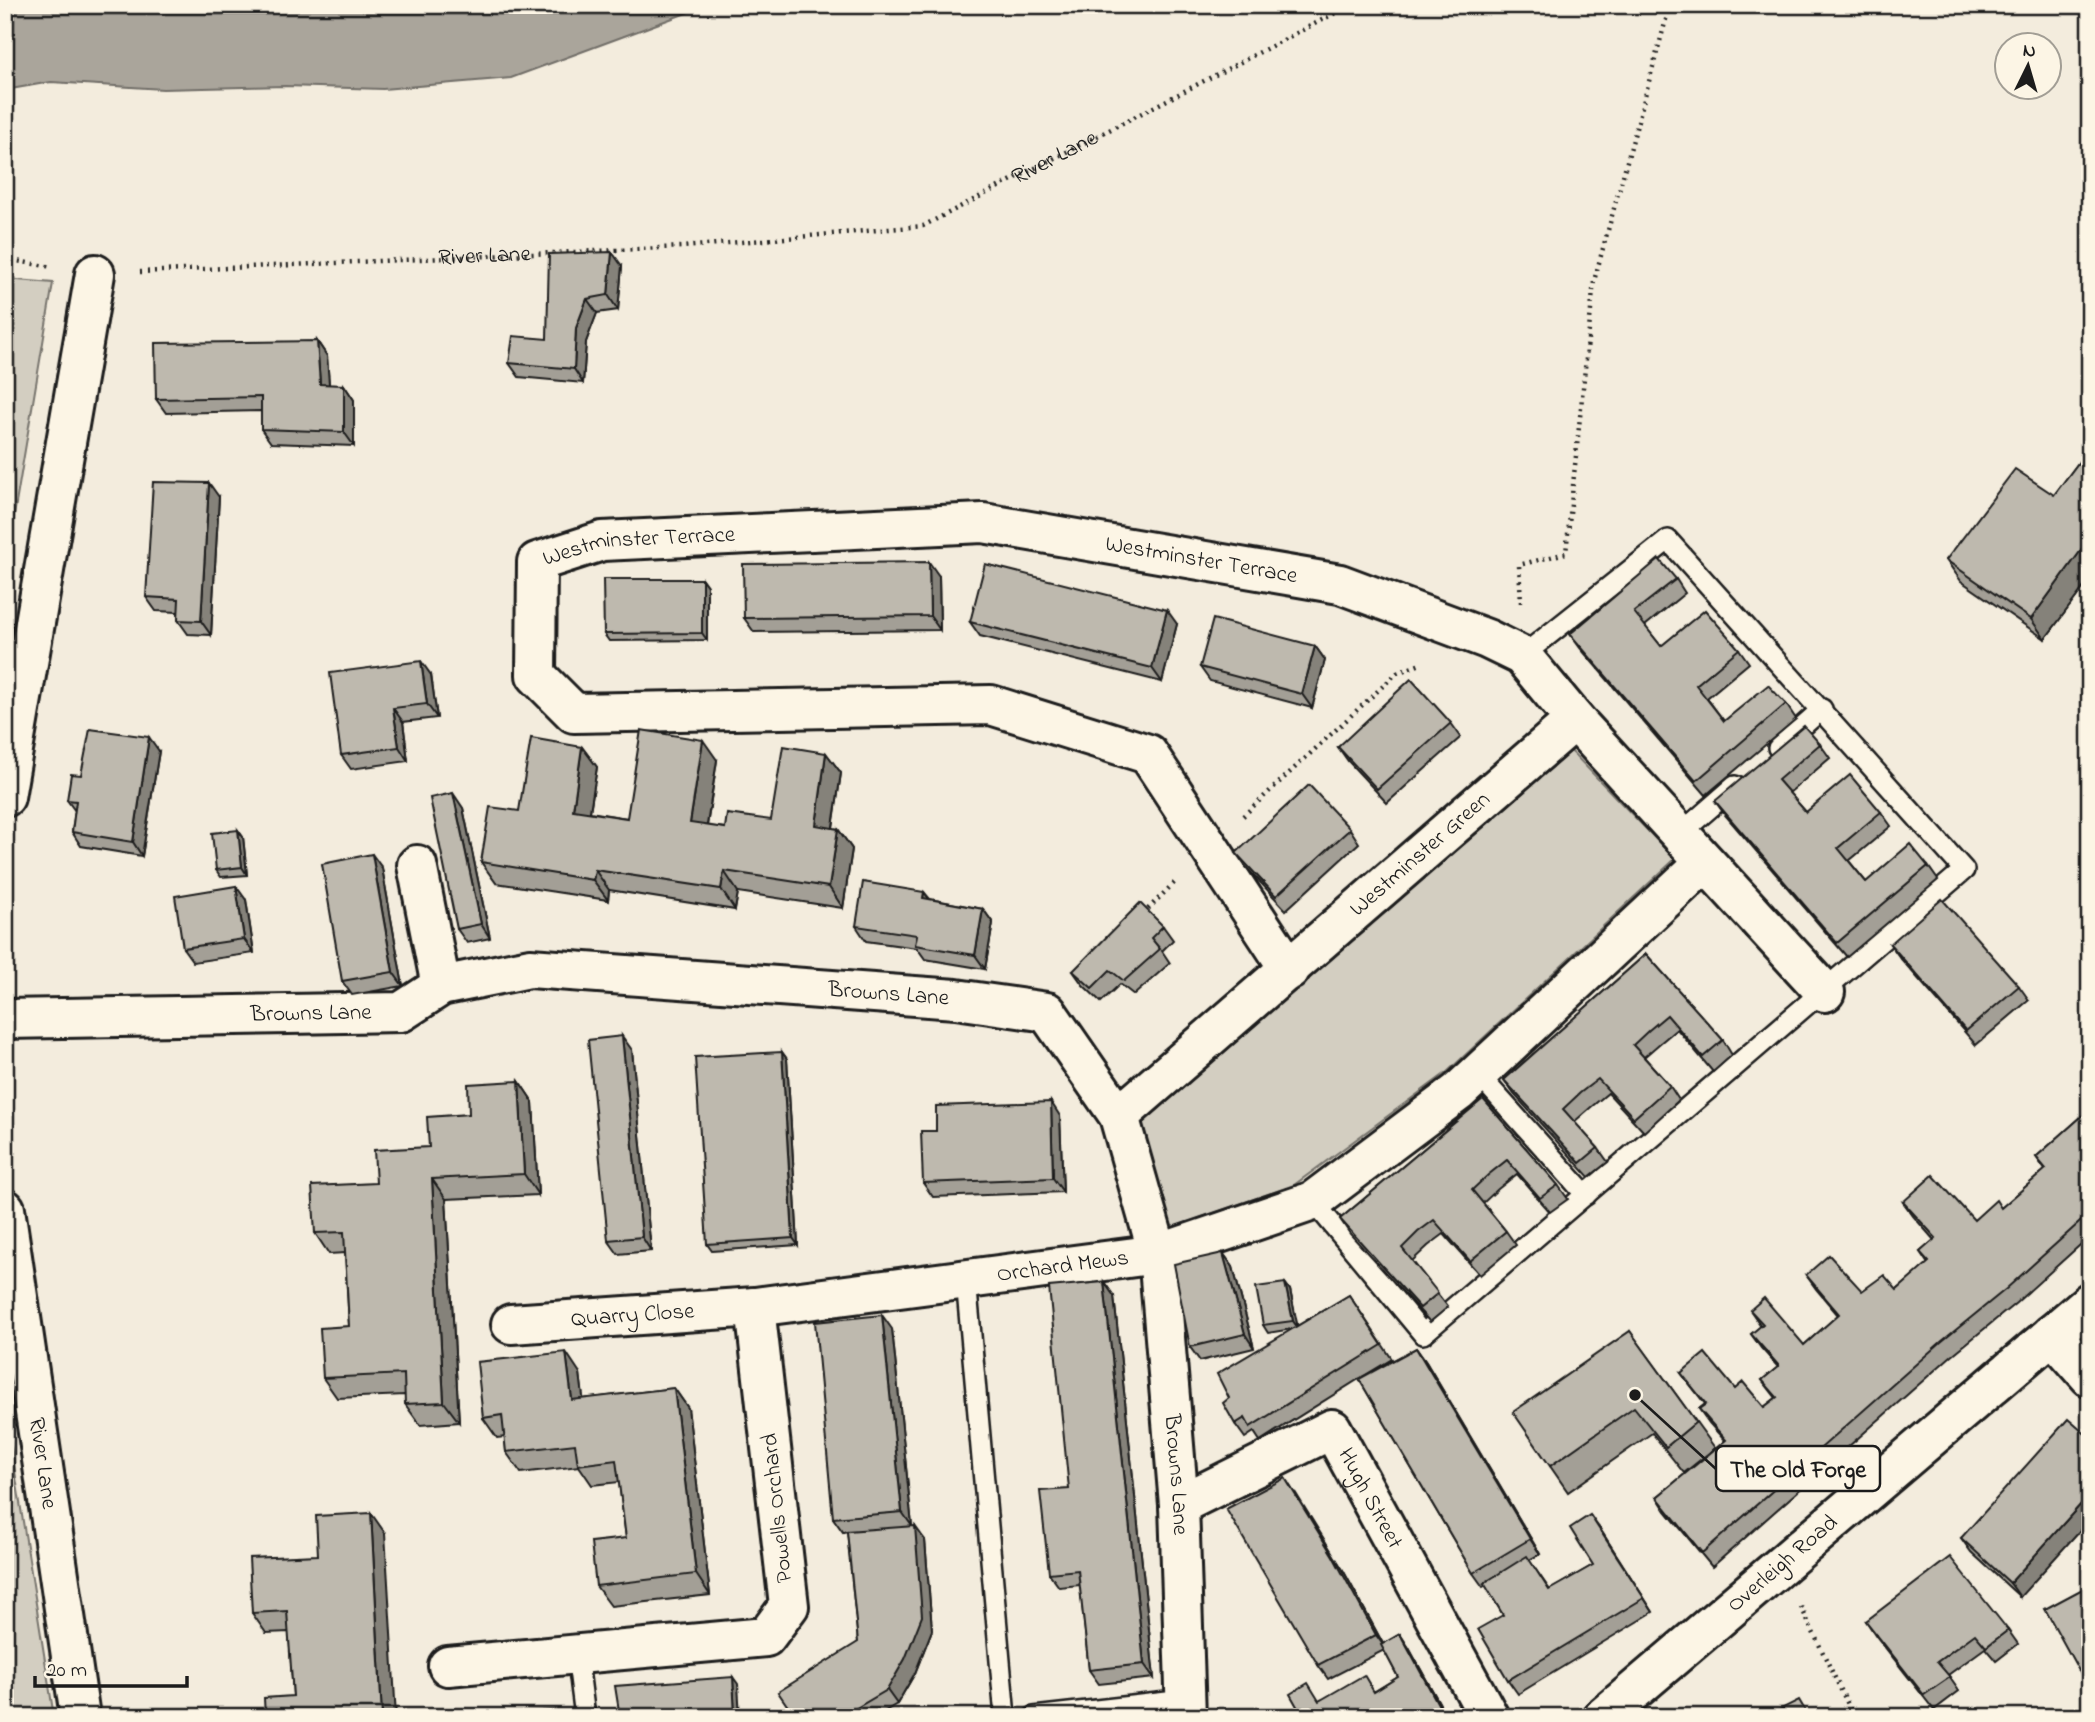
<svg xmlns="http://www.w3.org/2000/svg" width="2095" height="1722" viewBox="0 0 2095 1722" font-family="'Indie Flower',sans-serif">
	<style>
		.green { fill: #d3cec1; stroke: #78756e; stroke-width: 2 }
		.water { fill: #aaa59b; stroke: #716e68; stroke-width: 2 }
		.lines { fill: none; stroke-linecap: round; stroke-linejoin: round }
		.lane-casing { stroke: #1c1c1c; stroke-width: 24 }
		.street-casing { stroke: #1c1c1c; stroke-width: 44 }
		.secondary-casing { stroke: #1c1c1c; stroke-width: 44 }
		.path { stroke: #1c1c1c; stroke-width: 4.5; stroke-dasharray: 2 5; stroke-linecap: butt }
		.lane { stroke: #fcf5e5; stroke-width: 19 }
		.street { stroke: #fcf5e5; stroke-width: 38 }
		.secondary { stroke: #fcf5e5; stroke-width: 38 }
		.wall { fill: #a39f96; stroke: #1c1c1c; stroke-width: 2 }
		.shaded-wall { fill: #85827a; stroke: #1c1c1c; stroke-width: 2 }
		.building { fill: #beb9ae; stroke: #1c1c1c; stroke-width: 2 }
		.labels { text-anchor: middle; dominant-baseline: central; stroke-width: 7; stroke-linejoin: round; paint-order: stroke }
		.street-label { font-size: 23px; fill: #1c1c1c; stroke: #fcf5e5 }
		.leader { fill: none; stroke: #1c1c1c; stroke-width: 2.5 }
		.callout-dot { fill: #1c1c1c; stroke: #fcf5e5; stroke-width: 2.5 }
		.callout { fill: #fcf5e5; stroke: #1c1c1c; stroke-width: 2.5 }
		.callout-label { font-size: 24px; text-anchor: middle; font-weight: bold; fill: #1c1c1c }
	</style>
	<rect width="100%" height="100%" fill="#f3ecdd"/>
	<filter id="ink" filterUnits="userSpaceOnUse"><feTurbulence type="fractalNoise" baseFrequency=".0143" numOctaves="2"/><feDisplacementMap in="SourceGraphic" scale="14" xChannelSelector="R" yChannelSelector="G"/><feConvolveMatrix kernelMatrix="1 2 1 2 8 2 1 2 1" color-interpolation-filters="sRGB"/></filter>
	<g filter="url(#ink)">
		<g class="green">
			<path d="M5,279L53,283L5,569Z"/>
			<path d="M1571,751L1675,859L1446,1073L1294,1185L1171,1228L1141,1124Z"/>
			<path d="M5,1408L54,1717H5Z"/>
		</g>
		<path class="water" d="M5,5H708L511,78L383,89L285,86L163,89L51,82L5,90Z"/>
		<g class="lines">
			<g class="lane-casing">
				<g id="lane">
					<path d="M1778,748L1822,709"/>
					<path d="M1680,834L1735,786"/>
					<path d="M1477,1073L1586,1195"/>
					<path d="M1313,1201L1423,1334L1964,870L1668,540L1522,656"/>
					<path d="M966,1279L1005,1717"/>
					<path d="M577,1654L585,1717"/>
					<path d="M1034,1717L1185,1700"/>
				</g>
			</g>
			<g class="street-casing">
				<g id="street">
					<path d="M5,797L95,274"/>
					<path d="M417,865L441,986"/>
					<path id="s2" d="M1290,970L1148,754L991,705L574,713L536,675L537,562L602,541L983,523L1340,584L1487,639L1522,656L1575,720"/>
					<path id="s3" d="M5,1019L401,1012L441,986L530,968L956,999L1047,1012L1119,1116L1158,1254L1179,1505L1186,1717"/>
					<path id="s4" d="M1119,1116L1575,720L1825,992"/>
					<path id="s5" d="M5,1209L80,1717"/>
					<path id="s6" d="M511,1324L755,1307L1158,1254L1313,1201L1458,1092L1704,863"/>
					<path d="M2052,1334L2090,1377"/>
					<path id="s7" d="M1179,1505L1332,1429L1489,1717"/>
					<path d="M448,1666L766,1637L789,1606L755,1307"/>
				</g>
			</g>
			<g class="secondary-casing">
				<g id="secondary">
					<path id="s8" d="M1603,1717L2090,1302"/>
				</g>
			</g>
			<g class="path">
				<path d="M5,259L52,267"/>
				<path id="s1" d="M140,272L683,247L923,226L1351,5"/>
				<path d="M1521,603L1519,565L1566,553L1594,281L1670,5"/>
				<path d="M1243,816L1397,673L1421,664"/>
				<path d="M1143,914L1176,881"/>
				<path d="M1801,1607L1854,1717"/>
			</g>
			<use href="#lane" class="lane"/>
			<use href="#street" class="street"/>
			<use href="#secondary" class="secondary"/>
		</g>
		<g class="wall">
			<path d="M2073,5H2087L2083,11Z"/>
			<path d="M622,266L618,310L597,313L586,342L583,383L519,377L509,363L547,339Z"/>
			<path d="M317,341L327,356L329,385H344L354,400V446L271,443L261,429V411L166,413L156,399Z"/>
			<path d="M2090,447V579L2045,639L1961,581L1946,560L2054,495Z"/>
			<path d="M219,497L211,635L188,634L178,620V612L156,611L146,597Z"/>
			<path d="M939,576L940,630L754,632L744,618Z"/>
			<path d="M702,579L707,586V640L609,641L604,634Z"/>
			<path d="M1676,579L1685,593L1645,626L1661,646L1739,649L1749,663L1707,698L1724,721L1786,704L1796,719L1706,795L1580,648L1570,634Z"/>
			<path d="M970,622L1177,624L1162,682L980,636Z"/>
			<path d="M1315,646L1325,660L1312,708L1210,681L1200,667Z"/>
			<path d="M431,675L437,718L403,722L408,761L351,769L341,755Z"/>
			<path d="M1451,723L1461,737L1387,803L1348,761L1338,747Z"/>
			<path d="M1820,744L1830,758L1789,793L1806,812H1881L1891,826L1849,861L1866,882L1928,866L1938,880L1847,957L1725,815L1715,801Z"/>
			<path d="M582,747L597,767L590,812L627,818L717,760L707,826L725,828L771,820L826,753L841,773L833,828L838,829L852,849L843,908L738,892L735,910L609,890L608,900L496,883L481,862L519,811Z"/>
			<path d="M159,751L142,856L81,846L72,832L75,811L67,800L81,775Z"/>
			<path d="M463,808L490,938L467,943L457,929Z"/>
			<path d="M1350,829L1359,843L1286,910L1246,867L1236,853Z"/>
			<path d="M238,830L243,837L247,875L221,877L216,870Z"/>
			<path d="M382,868L403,986L352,995L342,981Z"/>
			<path d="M924,892L930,899L983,909L993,923L985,969L925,959L917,948L866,941L856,926Z"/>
			<path d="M246,900L254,953L193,962L183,948Z"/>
			<path d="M1163,926L1173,940L1162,951L1170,963L1134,995L1120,984L1101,1002L1083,985L1073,971Z"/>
			<path d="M1890,944L2019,986L2029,1000L1976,1045L1900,958Z"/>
			<path d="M1646,954L1723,1040L1732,1055L1713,1072L1677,1029L1659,1044L1644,1057L1670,1086L1679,1100L1644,1132L1608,1093L1590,1108L1574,1122L1598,1148L1608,1162L1589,1177L1514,1094L1504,1080Z"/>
			<path d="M632,1050L651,1251L618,1254L608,1240Z"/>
			<path d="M782,1052L787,1059L798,1245L712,1251L707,1244Z"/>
			<path d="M519,1081L533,1102L538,1195L446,1199L459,1422L420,1425L405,1404V1395L337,1398L323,1378L349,1326L345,1253L329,1254L315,1233L376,1183L429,1147L469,1114Z"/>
			<path d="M1483,1099L1558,1185L1568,1199L1550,1212L1517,1174L1498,1189L1483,1203L1506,1231L1516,1245L1480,1275L1444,1234L1428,1246L1412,1261L1448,1307L1430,1322L1350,1234L1340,1219Z"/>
			<path d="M2090,1109V1236L2016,1303L1951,1356L1712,1567L1666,1511L1657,1497L1725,1441L1709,1423L1699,1409L1705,1404L1681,1373L1735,1389L1764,1407L1776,1398L1762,1380L1778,1367L1761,1348L1751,1334L1761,1326L1750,1310L1804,1345L1838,1315L1816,1289L1806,1275L1862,1291L1897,1290L1928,1264L1920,1252L1934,1240L1913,1216L1903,1202L1974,1220L2001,1208L2045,1170L2036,1157Z"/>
			<path d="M1060,1116L1063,1192L933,1197L923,1183L936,1131Z"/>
			<path d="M1223,1253L1233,1267L1254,1348L1200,1361L1190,1347Z"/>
			<path d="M1104,1282L1114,1296L1154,1678L1099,1684L1089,1670L1080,1585L1059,1587L1049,1573L1069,1489Z"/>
			<path d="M1285,1283L1290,1290L1297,1326L1349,1295L1392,1359L1362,1377L1416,1348L1426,1362L1540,1554L1529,1560L1550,1590L1593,1565L1600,1529L1653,1612L1518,1694L1508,1680L1503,1615L1486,1585L1483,1587L1473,1573L1359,1379L1260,1441L1254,1432L1245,1438L1235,1424L1229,1398L1292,1329L1268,1333L1263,1325Z"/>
			<path d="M892,1329L912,1526L925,1540L932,1630L915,1673L897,1704L875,1717H795L858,1642L847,1531L843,1532L833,1518Z"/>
			<path d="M1630,1331L1715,1448L1684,1473L1652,1433L1568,1492L1550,1466Z"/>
			<path d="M580,1373L583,1399L674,1388L688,1408L710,1595L611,1606L596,1586L626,1538L619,1482L592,1485L579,1466L521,1473L506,1452L505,1437L497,1438L483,1418Z"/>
			<path d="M2090,1438L2020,1597L1971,1552L1961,1538Z"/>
			<path d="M1295,1492L1343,1570L1383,1644L1400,1634L1409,1648L1447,1717L1320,1700L1375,1691L1398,1677L1384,1650L1328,1679L1318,1665Z"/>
			<path d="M385,1533L293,1696L289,1632L266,1633L252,1613L318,1555Z"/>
			<path d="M1866,1621L2008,1630L2018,1644L1996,1661L1985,1648L1948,1675L1959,1691L1934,1710L1876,1636Z"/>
		</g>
		<g class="shaded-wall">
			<path d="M2079,5H2087L2083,11Z"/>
			<path d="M612,252L622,266L618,310L608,295Z"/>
			<path d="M587,299L597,313L586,342L583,383L574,369L576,328Z"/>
			<path d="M317,341L327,356L330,398L320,384Z"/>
			<path d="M344,385L354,400V446L344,432Z"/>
			<path d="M209,483L219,497L211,635L201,621Z"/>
			<path d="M2087,542L2090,546V579L2045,639L2031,619Z"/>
			<path d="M929,562L939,576L940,630L930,616Z"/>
			<path d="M702,579L707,586V640L702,633Z"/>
			<path d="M1167,610L1177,624L1162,682L1152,668Z"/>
			<path d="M1315,646L1325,660L1312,708L1302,694Z"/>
			<path d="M421,661L431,675L437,718L427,704Z"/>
			<path d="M393,708L403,722L408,761L399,747Z"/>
			<path d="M149,737L159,751L142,856L133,842Z"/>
			<path d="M703,740L717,760L704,844L690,823Z"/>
			<path d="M582,747L597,767L587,830L573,810Z"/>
			<path d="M826,753L841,773L830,846L816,825Z"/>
			<path d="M453,793L463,808L490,938L481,924Z"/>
			<path d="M838,829L852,849L843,908L829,887Z"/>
			<path d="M238,830L243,837L247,875L242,867Z"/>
			<path d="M372,854L382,868L403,986L393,972Z"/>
			<path d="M595,870L609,890L608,900L593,880Z"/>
			<path d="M724,871L738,892L735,910L721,889Z"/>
			<path d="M236,886L246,900L254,953L244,939Z"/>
			<path d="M924,892L934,906L923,898Z"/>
			<path d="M983,909L993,923L985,969L975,955Z"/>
			<path d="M622,1036L632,1050L651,1251L642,1237Z"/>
			<path d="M782,1052L787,1059L798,1245L793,1238Z"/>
			<path d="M519,1081L533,1102L538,1195L524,1174Z"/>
			<path d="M1051,1102L1060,1116L1063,1192L1053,1178Z"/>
			<path d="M432,1179L446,1199L459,1422L444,1402Z"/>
			<path d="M1223,1253L1233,1267L1254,1348L1245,1334Z"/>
			<path d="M1104,1282L1114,1296L1154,1678L1144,1664Z"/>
			<path d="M1285,1283L1290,1290L1298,1328L1293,1321Z"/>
			<path d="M882,1315L892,1329L912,1526L902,1512Z"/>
			<path d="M1416,1348L1426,1362L1540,1554L1530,1539Z"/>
			<path d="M566,1352L580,1373L586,1421L572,1400Z"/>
			<path d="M674,1388L688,1408L710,1595L696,1574Z"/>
			<path d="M1285,1478L1343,1570L1386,1649L1376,1635Z"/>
			<path d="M2090,1494V1519L2020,1597L2010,1583Z"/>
			<path d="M371,1513L385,1533L396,1717H382Z"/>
			<path d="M1590,1515L1600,1529L1653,1612L1644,1598Z"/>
			<path d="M915,1526L925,1540L932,1630L915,1673L897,1704L887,1690Z"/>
			<path d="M1400,1634L1409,1648L1447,1717H1445Z"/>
			<path d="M733,1677L738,1684L740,1717H735Z"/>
		</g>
		<g class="building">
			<path d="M612,252L608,295L587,299L576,328L574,369L509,363L513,336L547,339L549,254Z"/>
			<path d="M317,341L320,384L344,385V432L261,429V397L156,399L155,343Z"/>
			<path d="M2090,447V544L2087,542L2031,619L1946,560L2015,469L2054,495Z"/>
			<path d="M153,482L209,483L201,621L178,620L179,599L146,597Z"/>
			<path d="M1659,559L1676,579L1634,612L1661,646L1705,610L1739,649L1696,685L1724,721L1768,685L1786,704L1696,781L1570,634Z"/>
			<path d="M929,562L930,616L744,618L743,564Z"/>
			<path d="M985,564L1167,610L1152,668L970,622Z"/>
			<path d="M603,579H702V633L604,634Z"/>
			<path d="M1213,619L1315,646L1302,694L1200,667Z"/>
			<path d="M421,661L427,704L393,708L399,747L341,755L330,673Z"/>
			<path d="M1411,679L1451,723L1377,789L1338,747Z"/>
			<path d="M1804,726L1820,744L1778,780L1806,812L1850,775L1881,812L1838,848L1866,882L1910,844L1928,866L1837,943L1715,801Z"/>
			<path d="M90,729L149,737L133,842L72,832L76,801L67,800L71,774L81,775Z"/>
			<path d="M641,730L703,740L690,823L725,828L727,814L771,820L783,746L826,753L816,825L838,829L829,887L724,871L721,889L595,870L593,880L481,862L490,807L519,811L531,738L582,747L573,810L627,818Z"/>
			<path d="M1309,785L1350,829L1276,896L1236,853Z"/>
			<path d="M453,793L481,924L457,929L430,798Z"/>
			<path d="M238,830L242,867L216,870L212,833Z"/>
			<path d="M372,854L393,972L342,981L322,864Z"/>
			<path d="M863,882L924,892L923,898L983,909L975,955L915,945L917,935L856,926Z"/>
			<path d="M236,886L244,939L183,948L175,896Z"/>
			<path d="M1942,899L2019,986L1966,1031L1890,944Z"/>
			<path d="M1140,903L1163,926L1151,938L1160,949L1124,981L1110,970L1092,988L1073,971Z"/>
			<path d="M2090,949V964L2082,955Z"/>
			<path d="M1646,954L1723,1040L1703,1057L1667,1015L1649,1030L1633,1045L1670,1086L1634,1118L1598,1079L1580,1093L1563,1109L1598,1148L1580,1163L1504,1080Z"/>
			<path d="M622,1036L642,1237L608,1240L588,1040Z"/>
			<path d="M782,1052L793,1238L707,1244L695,1057Z"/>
			<path d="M519,1081L524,1174L432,1179L444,1402L405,1404L404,1374L323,1378L320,1328L349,1326L344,1232L315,1233L312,1186L376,1183L374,1150L429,1147L427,1117L469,1114L468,1084Z"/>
			<path d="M1483,1099L1558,1185L1540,1198L1507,1160L1488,1175L1472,1190L1506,1231L1470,1261L1434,1220L1418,1232L1402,1248L1438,1293L1420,1308L1340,1219Z"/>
			<path d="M1051,1102L1053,1178L923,1183L921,1131H936V1106Z"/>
			<path d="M2090,1109V1213L2006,1289L1941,1342L1702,1553L1657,1497L1726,1440L1699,1409L1706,1404L1681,1373L1705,1353L1735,1389L1743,1382L1764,1407L1777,1397L1762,1380L1779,1366L1751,1334L1763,1324L1750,1310L1764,1298L1804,1345L1839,1314L1806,1275L1829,1255L1862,1291L1884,1275L1897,1290L1929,1262L1920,1252L1936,1238L1903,1202L1933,1175L1974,1220L1996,1200L2001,1208L2046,1169L2036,1157Z"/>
			<path d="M1223,1253L1245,1334L1190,1347L1174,1264Z"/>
			<path d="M1104,1282L1144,1664L1089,1670L1078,1570L1049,1573L1040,1491L1069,1489L1049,1287Z"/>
			<path d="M1285,1283L1293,1321L1263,1325L1256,1287Z"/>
			<path d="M1349,1295L1382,1345L1250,1427L1245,1418L1235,1424L1223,1403L1229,1398L1217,1374Z"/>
			<path d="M882,1315L902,1512L833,1518L815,1322Z"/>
			<path d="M1630,1331L1696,1422L1666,1447L1634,1407L1550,1466L1513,1412Z"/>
			<path d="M1416,1348L1530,1539L1473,1573L1359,1379Z"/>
			<path d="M566,1352L572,1400L674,1388L696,1574L596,1586L591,1542L626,1538L616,1460L578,1465L575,1444L506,1452L502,1415L483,1418L477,1362Z"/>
			<path d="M2068,1419L2090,1438V1494L2010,1583L1961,1538Z"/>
			<path d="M1285,1478L1333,1556L1376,1635L1318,1665L1226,1509Z"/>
			<path d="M371,1513L382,1717H265L264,1698L293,1696L287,1611L252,1613L249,1558L318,1555L316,1516Z"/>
			<path d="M1590,1515L1644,1598L1508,1680L1478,1629L1503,1615L1484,1583L1527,1556L1549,1590L1593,1565L1570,1528Z"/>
			<path d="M915,1526L922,1616L905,1659L887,1690L841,1717H795L778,1692L858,1642L847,1531Z"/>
			<path d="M1950,1557L2008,1630L1986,1647L1975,1634L1937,1662L1950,1677L1924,1695L1866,1621Z"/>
			<path d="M2090,1585V1691L2045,1609Z"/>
			<path d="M1400,1634L1445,1717H1303L1290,1694L1308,1683L1319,1701L1364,1675L1374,1692L1398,1677L1381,1645Z"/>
			<path d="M733,1677L735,1717H620L615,1686Z"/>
			<path d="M1799,1700L1809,1717H1765Z"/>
			<path d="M560,1710V1717H521V1712Z"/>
		</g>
	</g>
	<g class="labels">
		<g class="street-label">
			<text stroke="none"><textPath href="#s1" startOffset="933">River Lane</textPath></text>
			<text stroke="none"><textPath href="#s1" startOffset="345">River Lane</textPath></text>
			<text stroke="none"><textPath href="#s2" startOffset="1111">Westminster Terrace</textPath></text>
			<text stroke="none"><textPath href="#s2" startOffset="1678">Westminster Terrace</textPath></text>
			<text stroke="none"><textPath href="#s4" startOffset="399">Westminster Green</textPath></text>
			<text stroke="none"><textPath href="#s3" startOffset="894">Browns Lane</textPath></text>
			<text stroke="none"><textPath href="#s3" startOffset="306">Browns Lane</textPath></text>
			<text stroke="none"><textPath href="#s6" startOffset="555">Orchard Mews</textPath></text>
			<text stroke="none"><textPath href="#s6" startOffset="122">Quarry Close</textPath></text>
			<text stroke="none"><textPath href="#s5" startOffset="257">River Lane</textPath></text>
			<text stroke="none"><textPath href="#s3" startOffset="1545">Browns Lane</textPath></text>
			<text stroke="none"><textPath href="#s7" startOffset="250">Hugh Street</textPath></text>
			<text transform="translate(778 1508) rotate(-96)">Powells Orchard</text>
			<text stroke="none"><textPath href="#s8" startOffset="236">Overleigh Road</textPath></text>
		</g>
	</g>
	<path class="leader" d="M1635 1395L1716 1469"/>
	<circle class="callout-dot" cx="1635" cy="1395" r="7"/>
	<rect class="callout" x="1716" y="1446" width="164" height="45" rx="7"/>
	<g class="callout-label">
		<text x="1798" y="1477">The Old Forge</text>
	</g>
	<rect width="2095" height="1722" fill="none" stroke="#fcf5e5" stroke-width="28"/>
	<rect x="14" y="14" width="2067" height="1694" fill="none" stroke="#1c1c1c" stroke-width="2.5" filter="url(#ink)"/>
	<g transform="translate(2028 66) rotate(5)"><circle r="33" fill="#fcf5e5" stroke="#a29e95" stroke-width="2"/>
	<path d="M0-5L12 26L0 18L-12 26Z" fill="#1c1c1c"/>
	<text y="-10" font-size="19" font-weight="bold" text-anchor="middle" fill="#1c1c1c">N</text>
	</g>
	<path d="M35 1676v10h152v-10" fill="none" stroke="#1c1c1c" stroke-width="3.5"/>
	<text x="46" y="1676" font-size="21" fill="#1c1c1c" stroke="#fcf5e5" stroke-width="5" paint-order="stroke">20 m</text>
</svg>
